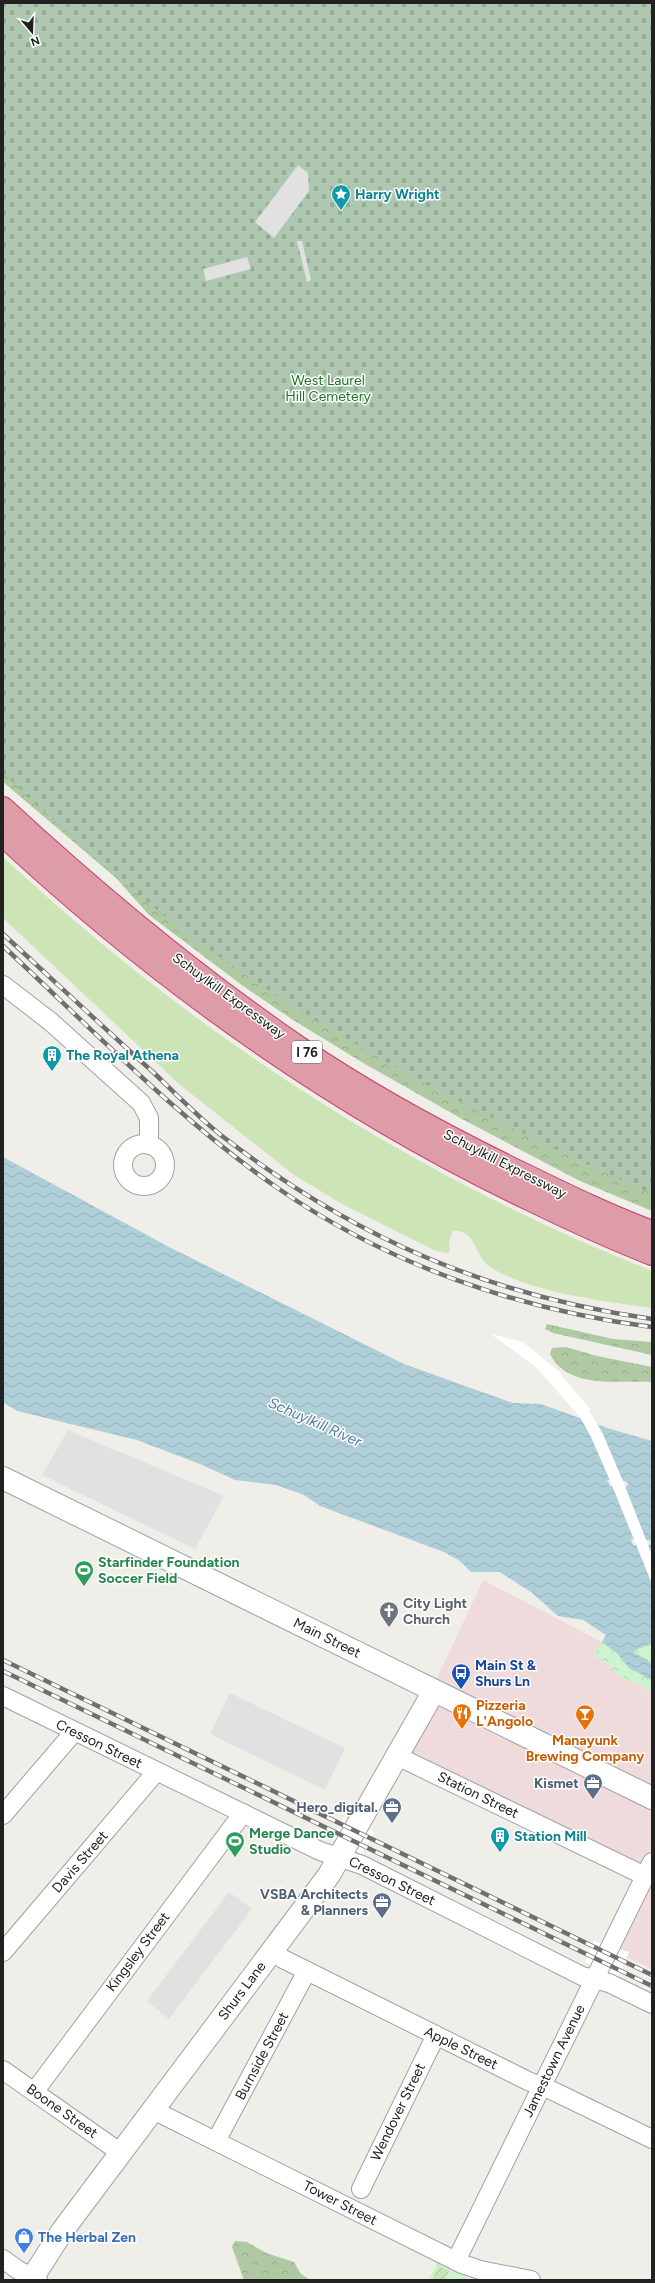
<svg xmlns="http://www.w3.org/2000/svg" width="655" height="2283" viewBox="0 0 655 2283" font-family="Figtree,sans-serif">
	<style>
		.commercial { fill: #efdbdb }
		.grass { fill: #cde4b6 }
		.forest { fill: url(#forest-crowns) }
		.cemetery { fill: url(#cemetery-stones) }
		.park { fill: url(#park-crowns) }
		.garden { fill: url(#garden-furrows) }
		.parking { fill: #e1e1e1 }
		.water { fill: url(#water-waves); fill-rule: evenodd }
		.pier { fill: #fff }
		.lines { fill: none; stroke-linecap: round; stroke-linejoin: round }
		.minor-casing { stroke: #a2a2a2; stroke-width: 20 }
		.tertiary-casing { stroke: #a2a2a2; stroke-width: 24 }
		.motorway-casing { stroke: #c73e6e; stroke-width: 24 }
		.minor { stroke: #fff; stroke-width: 18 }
		.tertiary { stroke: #fff; stroke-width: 22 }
		.motorway { stroke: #de9ba8; stroke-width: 22 }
		.rail-casing { stroke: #6f6f6f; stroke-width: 4.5 }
		.rail { stroke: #fff; stroke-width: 3; stroke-dasharray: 9; stroke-linecap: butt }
		.labels { text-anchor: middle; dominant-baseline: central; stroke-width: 3; stroke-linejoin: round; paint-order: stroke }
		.shield { fill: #fff; stroke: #646464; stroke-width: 1 }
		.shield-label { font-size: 13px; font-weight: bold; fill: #212121 }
		.culture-label { font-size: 14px; font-weight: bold; fill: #0d838f; stroke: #fff; text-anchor: start }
		.park-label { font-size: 14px; fill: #1a7520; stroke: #fff }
		.street-label { font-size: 14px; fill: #212121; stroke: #fff }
		.leisure-label { font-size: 14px; font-weight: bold; fill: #27864d; stroke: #fff; text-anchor: start }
		.worship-label { font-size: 14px; font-weight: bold; fill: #5b616d; stroke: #fff; text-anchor: start }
		.transit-label { font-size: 14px; font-weight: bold; fill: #164399; stroke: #fff; text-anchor: start }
		.food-label { font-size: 14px; font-weight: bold; fill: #c56008; stroke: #fff; text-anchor: start }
		.service-label { font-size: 14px; font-weight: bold; fill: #4e5e75; stroke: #fff; text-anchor: end }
		.shop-label { font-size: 14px; font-weight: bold; fill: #366cbe; stroke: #fff; text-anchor: start }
		.water-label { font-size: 15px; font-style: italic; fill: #547a9f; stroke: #fff }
	</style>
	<defs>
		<pattern id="forest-crowns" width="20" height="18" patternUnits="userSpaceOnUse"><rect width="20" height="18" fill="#afcaa3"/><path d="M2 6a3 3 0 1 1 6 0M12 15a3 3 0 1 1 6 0" fill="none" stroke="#96ad8c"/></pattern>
		<pattern id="cemetery-stones" width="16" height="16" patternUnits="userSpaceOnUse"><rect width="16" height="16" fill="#adc7b1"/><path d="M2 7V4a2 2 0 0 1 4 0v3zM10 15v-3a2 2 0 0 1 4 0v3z" fill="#95ab98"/></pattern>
		<pattern id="park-crowns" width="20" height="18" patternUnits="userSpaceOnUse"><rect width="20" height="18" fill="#cdf4cf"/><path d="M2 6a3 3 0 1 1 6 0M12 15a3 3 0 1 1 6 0" fill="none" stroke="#b0d1b1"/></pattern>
		<pattern id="garden-furrows" width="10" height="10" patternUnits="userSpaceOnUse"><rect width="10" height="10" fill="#cde4b6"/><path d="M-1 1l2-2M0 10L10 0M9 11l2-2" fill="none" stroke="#b0c39c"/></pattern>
		<pattern id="water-waves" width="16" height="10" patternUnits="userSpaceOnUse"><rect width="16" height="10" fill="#afcfd8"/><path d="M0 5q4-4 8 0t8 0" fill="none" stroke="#96b1b9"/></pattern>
	</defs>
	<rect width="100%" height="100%" fill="#f0eee9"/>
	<path class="commercial" d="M483,1580L602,1642L594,1656L609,1664L614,1673L652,1691V1969L611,1950L647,1877L401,1755Z"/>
	<path class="grass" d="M3,857C196,1036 407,1173 652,1271V1308C604,1301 535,1293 493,1269C473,1258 477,1228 453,1231L449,1241L450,1251L448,1253L436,1251L342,1204L294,1175L179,1084L3,918Z"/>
	<g class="forest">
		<path d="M3,739L652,1149V1211L580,1181L462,1119L365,1064L293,1020L243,986L149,915L116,878L3,782Z"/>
		<path d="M547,1324L613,1339L652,1342V1355L553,1333L545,1329Z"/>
		<path d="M566,1347L597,1356L652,1367V1382C619,1380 568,1390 550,1354L552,1348Z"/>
		<path d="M235,2241L247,2242L266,2253L294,2262L301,2274L310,2280H244L232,2247Z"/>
	</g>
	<path class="cemetery" d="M3,3H652V1194C490,1121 325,1037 183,930C119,882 61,827 3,773Z"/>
	<g class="park">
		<path d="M602,1642L626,1651L652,1644V1691L614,1673L609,1664L594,1656Z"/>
		<path d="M438,2262L465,2275L466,2280H428Z"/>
	</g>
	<path class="garden" d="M439,2266L449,2271L444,2280H432Z"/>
	<g class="parking">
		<path d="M298,165L308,173L309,191L274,238L255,222Z"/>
		<path d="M297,241H302L311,280L307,282Z"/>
		<path d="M247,257L251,269L206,281L203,269Z"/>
		<path d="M68,1430L224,1496L195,1549L42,1475Z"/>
		<path d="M230,1693L345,1748L325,1790L210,1734Z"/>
		<path d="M229,1892L252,1909L169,2019L147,2001Z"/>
	</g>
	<path class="water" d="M3,1157L171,1248L404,1364L513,1403L541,1404L607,1428L652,1441V1644L634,1650L635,1653L652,1663V1680L629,1668L617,1653L602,1642L606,1635L583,1620L558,1616L531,1592L500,1572H471L460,1561L444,1552L320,1506L304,1495L276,1485L235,1480L200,1464L137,1440L17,1411L3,1402ZM607,1480L625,1481L629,1484L625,1487L610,1486ZM631,1539L649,1540L651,1543L648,1546L633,1545Z"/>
	<g class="pier">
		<path d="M491,1334L523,1342L561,1373V1375L591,1410L589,1411L602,1432L623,1481L652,1555V1584L611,1483L591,1437L580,1417L537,1368Z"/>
		<path d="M344,1817L374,1832L362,1853L333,1839Z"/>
		<path d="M594,1941L629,1952L618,1977L585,1962Z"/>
	</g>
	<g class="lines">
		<g class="minor-casing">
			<g id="minor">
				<path d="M3,985L51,1022L141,1103L149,1118V1145"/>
				<circle cx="144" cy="1165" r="21"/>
				<path d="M3,1696L320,1851L362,1865L582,1976L609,1983L652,2004"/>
				<path d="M397,1756L645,1876"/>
				<path d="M3,1815L74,1732"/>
				<path d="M272,1951L283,1959L528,2081L553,2091L652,2139"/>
				<path d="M3,1952L156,1772"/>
				<path d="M3,2070L121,2153"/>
				<path d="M34,2092L243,1813"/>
				<path d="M153,2110L462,2264L480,2270L531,2280"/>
				<path d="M216,2141L307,1971"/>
				<path d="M361,2189L436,2035"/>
				<path d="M3,2259L18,2270L38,2280"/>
				<path d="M456,2261L652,1862"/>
			</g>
		</g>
		<g class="tertiary-casing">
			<g id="tertiary">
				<path d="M3,1478L652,1798"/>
				<path d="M31,2280L63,2230L329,1875L434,1691"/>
			</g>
		</g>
		<g class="motorway-casing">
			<g id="motorway">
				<path d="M3,808C96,894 193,975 298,1047C370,1096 448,1138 527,1176C568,1196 609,1216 652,1232"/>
				<path d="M3,835C161,982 336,1107 531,1200C570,1219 611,1238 652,1254"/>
			</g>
		</g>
		<use href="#minor" class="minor"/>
		<use href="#tertiary" class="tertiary"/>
		<use href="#motorway" class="motorway"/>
		<g class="rail-casing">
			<g id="rail">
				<path d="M3,934C53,980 103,1027 154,1073C176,1094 198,1117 222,1136C355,1238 486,1295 652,1319"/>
				<path d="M3,946C91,1028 180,1121 279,1189C389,1265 519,1310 652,1327"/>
				<path d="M3,1660L652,1975"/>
				<path d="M3,1671L652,1986"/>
			</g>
		</g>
		<use href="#rail" class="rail"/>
	</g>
	<defs>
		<g id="sight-pin" transform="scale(1)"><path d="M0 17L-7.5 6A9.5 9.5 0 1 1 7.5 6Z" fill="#0f9aa8" stroke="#fff"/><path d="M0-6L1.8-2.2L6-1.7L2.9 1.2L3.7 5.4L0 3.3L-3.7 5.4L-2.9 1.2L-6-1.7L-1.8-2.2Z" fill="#fff"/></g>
		<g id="building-pin" transform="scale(1)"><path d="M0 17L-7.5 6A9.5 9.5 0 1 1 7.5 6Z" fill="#0f9aa8" stroke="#fff"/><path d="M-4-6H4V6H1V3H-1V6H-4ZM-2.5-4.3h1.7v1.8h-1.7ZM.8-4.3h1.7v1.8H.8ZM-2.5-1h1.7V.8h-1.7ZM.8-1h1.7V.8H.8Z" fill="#fff"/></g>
		<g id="stadium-pin" transform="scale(1)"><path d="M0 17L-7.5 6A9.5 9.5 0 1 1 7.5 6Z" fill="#2e9e5b" stroke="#fff"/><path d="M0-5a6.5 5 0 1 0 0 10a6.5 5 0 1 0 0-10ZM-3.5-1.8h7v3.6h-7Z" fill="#fff"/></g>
		<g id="church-pin" transform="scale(1)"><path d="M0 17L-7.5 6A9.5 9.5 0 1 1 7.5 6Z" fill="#6b7280" stroke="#fff"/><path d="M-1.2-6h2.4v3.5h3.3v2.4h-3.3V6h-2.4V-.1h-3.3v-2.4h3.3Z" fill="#fff"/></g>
		<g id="bus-pin" transform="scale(1)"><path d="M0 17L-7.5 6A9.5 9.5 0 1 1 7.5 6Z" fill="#1a4fb4" stroke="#fff"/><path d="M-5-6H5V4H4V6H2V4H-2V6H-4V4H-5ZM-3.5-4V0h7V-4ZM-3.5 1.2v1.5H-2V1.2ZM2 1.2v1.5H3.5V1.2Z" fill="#fff"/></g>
		<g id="restaurant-pin" transform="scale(1)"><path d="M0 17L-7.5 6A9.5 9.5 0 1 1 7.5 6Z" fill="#e8710a" stroke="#fff"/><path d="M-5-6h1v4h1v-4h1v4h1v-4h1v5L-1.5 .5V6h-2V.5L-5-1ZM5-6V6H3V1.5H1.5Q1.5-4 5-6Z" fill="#fff"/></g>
		<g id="bar-pin" transform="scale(1)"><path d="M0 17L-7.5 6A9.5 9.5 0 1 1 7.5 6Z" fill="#e8710a" stroke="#fff"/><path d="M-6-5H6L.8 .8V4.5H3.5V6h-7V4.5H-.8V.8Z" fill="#fff"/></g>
		<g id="office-pin" transform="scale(1)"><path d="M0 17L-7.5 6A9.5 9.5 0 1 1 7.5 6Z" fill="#5c6f8a" stroke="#fff"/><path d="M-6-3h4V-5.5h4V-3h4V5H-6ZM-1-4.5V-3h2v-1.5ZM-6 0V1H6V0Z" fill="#fff"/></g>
		<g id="shop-pin" transform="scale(1)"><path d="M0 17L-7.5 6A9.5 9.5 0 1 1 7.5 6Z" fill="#3f7fe0" stroke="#fff"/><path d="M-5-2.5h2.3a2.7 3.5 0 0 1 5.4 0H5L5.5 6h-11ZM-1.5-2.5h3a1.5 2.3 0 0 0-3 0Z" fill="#fff"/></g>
	</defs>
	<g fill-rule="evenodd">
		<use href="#sight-pin" x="341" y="194"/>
		<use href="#building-pin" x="52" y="1055"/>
		<use href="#stadium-pin" x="84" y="1570"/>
		<use href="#church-pin" x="389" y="1611"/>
		<use href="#bus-pin" x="461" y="1673"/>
		<use href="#restaurant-pin" x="462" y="1713"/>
		<use href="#bar-pin" x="585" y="1714"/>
		<use href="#office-pin" x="593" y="1783"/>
		<use href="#office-pin" x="392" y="1807"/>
		<use href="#building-pin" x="500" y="1836"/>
		<use href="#stadium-pin" x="235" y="1841"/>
		<use href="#office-pin" x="382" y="1902"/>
		<use href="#shop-pin" x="24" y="2237"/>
	</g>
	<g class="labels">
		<rect class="shield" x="292" y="1041" width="30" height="22" rx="3"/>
		<g class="shield-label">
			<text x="307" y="1052">I 76</text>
		</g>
		<g class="culture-label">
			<text x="355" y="194">Harry Wright</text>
			<text x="66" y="1055">The Royal Athena</text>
			<text x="514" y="1836">Station Mill</text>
		</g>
		<g class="park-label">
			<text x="328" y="380">West Laurel<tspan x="328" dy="16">Hill Cemetery</tspan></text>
		</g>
		<g class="street-label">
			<text transform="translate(229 996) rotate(36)">Schuylkill Expressway</text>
			<text transform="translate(505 1164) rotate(27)">Schuylkill Expressway</text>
			<text transform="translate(327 1638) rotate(26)">Main Street</text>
			<text transform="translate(99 1744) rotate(26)">Cresson Street</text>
			<text transform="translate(478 1795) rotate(26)">Station Street</text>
			<text transform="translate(80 1862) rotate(-49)">Davis Street</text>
			<text transform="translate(392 1881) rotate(26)">Cresson Street</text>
			<text transform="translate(138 1952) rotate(-53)">Kingsley Street</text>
			<text transform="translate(242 1991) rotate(-53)">Shurs Lane</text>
			<text transform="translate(461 2048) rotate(26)">Apple Street</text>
			<text transform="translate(262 2056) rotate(-62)">Burnside Street</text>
			<text transform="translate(554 2061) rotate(-64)">Jamestown Avenue</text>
			<text transform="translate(62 2111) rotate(35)">Boone Street</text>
			<text transform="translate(398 2112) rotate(-64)">Wendover Street</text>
			<text transform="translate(340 2203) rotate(27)">Tower Street</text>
		</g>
		<g class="leisure-label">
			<text x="98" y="1562">Starfinder Foundation<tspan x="98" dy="16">Soccer Field</tspan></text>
			<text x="249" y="1833">Merge Dance<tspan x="249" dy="16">Studio</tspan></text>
		</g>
		<g class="worship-label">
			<text x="403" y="1603">City Light<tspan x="403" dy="16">Church</tspan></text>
		</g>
		<g class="transit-label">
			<text x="475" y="1665">Main St &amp;<tspan x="475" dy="16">Shurs Ln</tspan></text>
		</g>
		<g class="food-label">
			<text x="476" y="1705">Pizzeria<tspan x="476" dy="16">L'Angolo</tspan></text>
			<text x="585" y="1740" text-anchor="middle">Manayunk<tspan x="585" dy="16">Brewing Company</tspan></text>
		</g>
		<g class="service-label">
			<text x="579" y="1783">Kismet</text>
			<text x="378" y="1807">Hero_digital.</text>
			<text x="368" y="1894">VSBA Architects<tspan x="368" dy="16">&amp; Planners</tspan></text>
		</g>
		<g class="shop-label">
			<text x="38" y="2237">The Herbal Zen</text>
		</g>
		<g class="water-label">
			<text transform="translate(315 1422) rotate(24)">Schuylkill River</text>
		</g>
	</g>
	<rect width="655" height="2283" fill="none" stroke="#212121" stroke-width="8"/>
	<g transform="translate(32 32) rotate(161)" stroke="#ffffff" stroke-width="3" paint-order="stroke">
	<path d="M0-3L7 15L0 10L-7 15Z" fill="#212121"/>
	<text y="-6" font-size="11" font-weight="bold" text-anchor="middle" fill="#212121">N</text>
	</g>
</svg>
